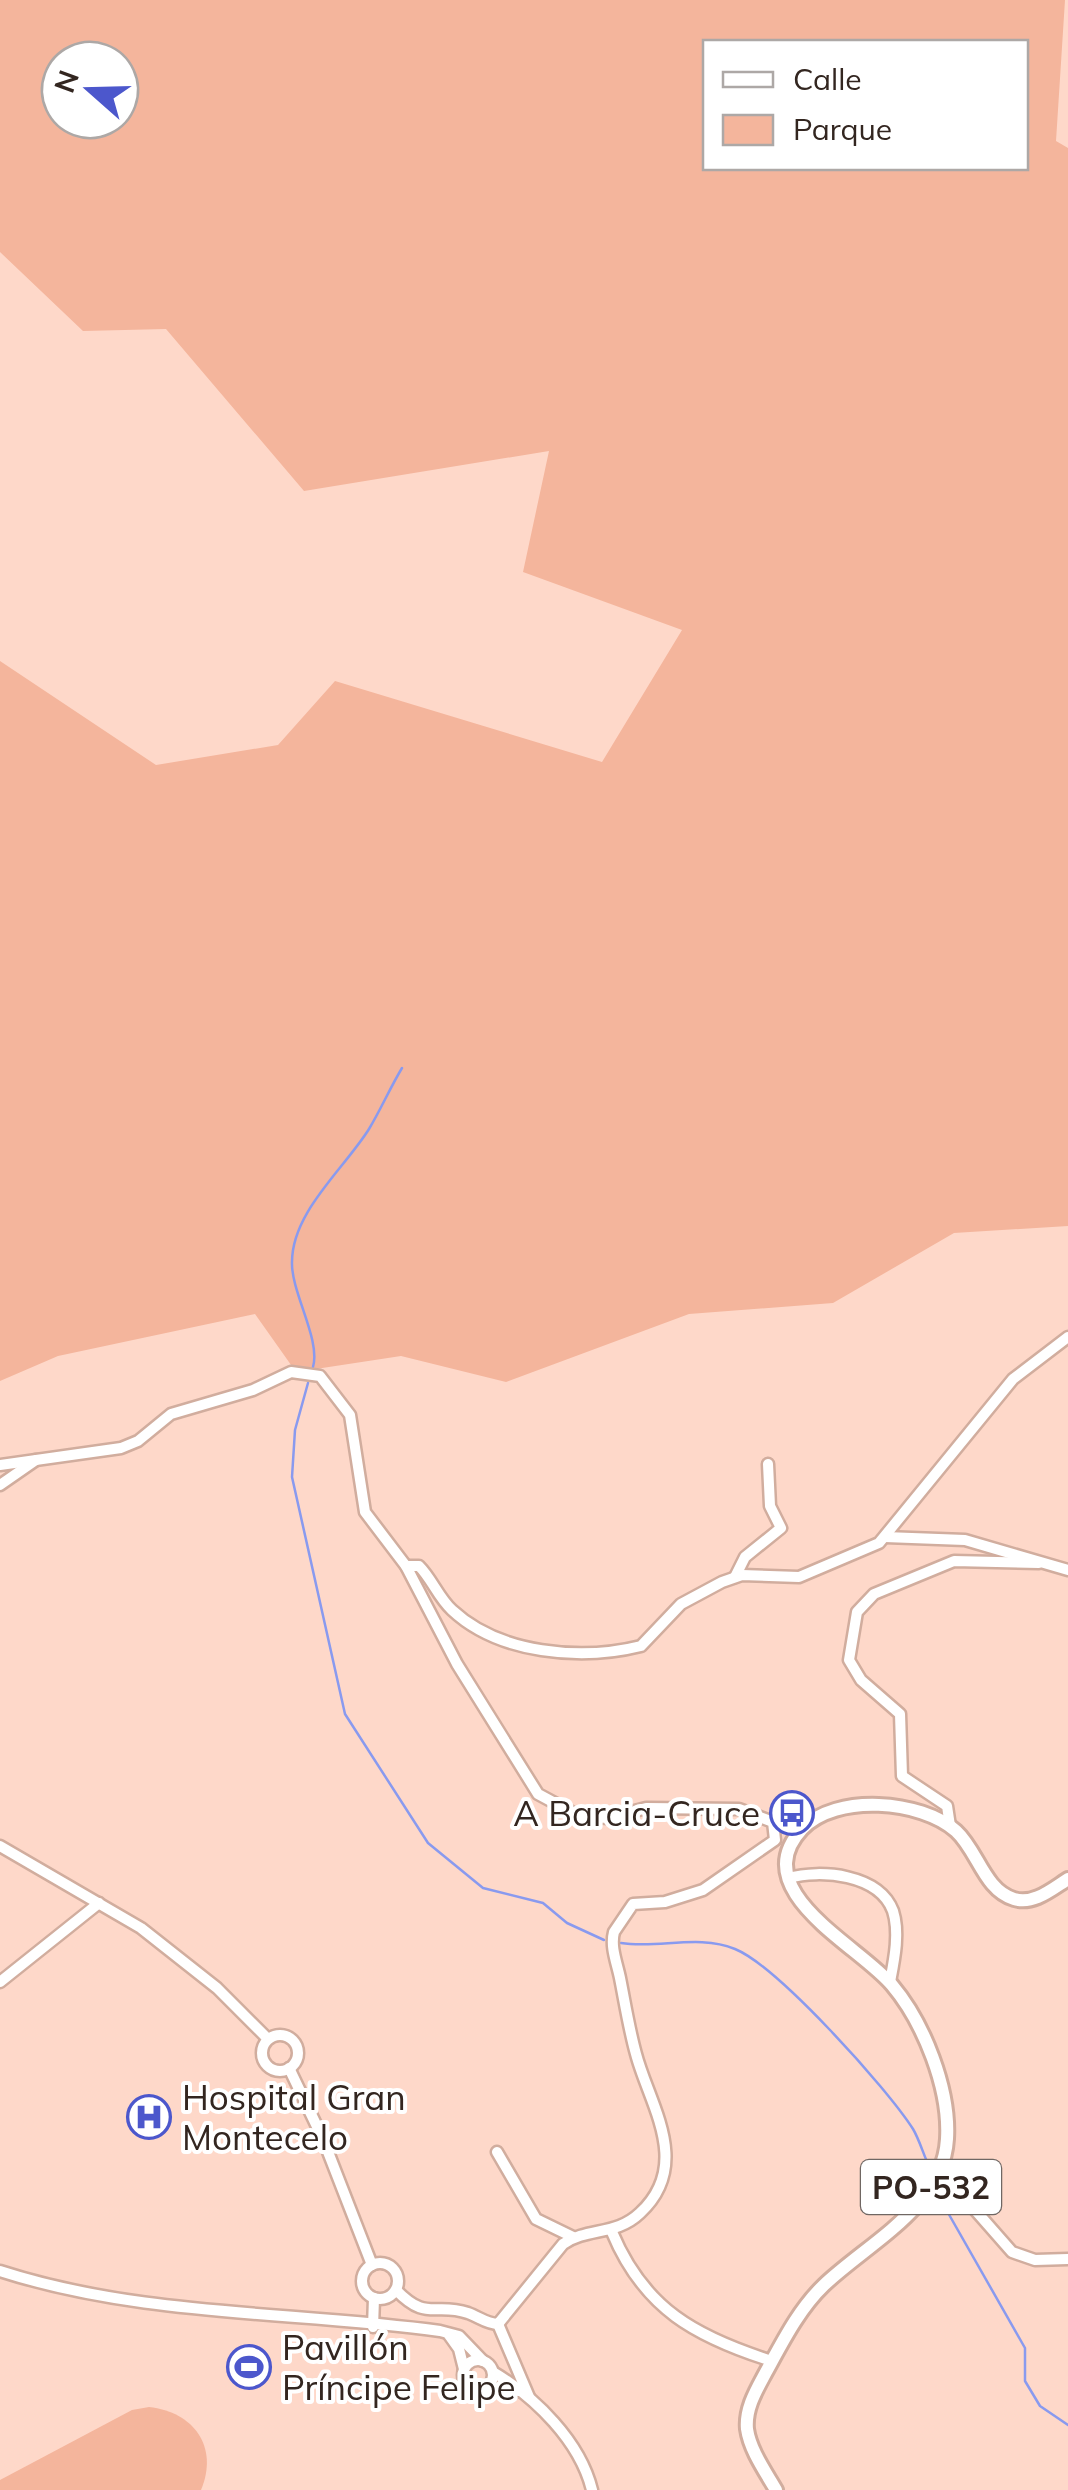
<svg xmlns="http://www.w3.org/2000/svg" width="1068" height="2490" viewBox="0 0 1068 2490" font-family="Mulish,sans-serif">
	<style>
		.green { fill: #f4b59c; fill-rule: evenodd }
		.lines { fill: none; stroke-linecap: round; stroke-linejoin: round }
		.stream { stroke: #899aef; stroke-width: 2.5 }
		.minor-casing { stroke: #d1ad9e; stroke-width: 15 }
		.major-casing { stroke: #d1ad9e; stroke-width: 18 }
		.minor { stroke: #fff; stroke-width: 10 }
		.major { stroke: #fff; stroke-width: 12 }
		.labels { text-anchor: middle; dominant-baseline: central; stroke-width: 8; stroke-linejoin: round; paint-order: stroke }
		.shield { fill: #fff; stroke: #706763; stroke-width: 2.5 }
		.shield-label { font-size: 32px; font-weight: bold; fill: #332620 }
		.poi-label { font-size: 35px; fill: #332620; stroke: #fff; text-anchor: start }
	</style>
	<rect width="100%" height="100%" fill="#fed8c9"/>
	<g class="green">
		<path d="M0,0H1065L1056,141L1068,148V1226L954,1233L833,1303L689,1314L506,1382L401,1356L296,1372L255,1314L58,1356L0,1381V661L156,765L278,745L335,681L602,762L682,630L523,572L549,451L304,491L166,329L83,331L0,252ZM706,42H1026V168H706ZM60,60H120V120H60Z"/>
		<path d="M149,2407C194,2412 219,2447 201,2490H0V2480L132,2410Z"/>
	</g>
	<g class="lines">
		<g class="stream">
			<path d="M313,1367C321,1340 291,1292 292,1262C292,1212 344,1169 369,1129C381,1109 390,1088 402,1068"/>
			<path d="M308,1383L295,1430L292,1477L345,1714L428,1843L483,1888L543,1903L567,1923L604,1940"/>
			<path d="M621,1943C658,1949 699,1934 735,1949C777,1966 887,2088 913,2129C919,2139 923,2153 928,2164"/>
			<path d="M943,2204L1025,2348V2381L1040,2406L1068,2425"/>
		</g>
		<g class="minor-casing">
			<g id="minor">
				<path d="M0,1465L121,1448L138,1441L171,1414L253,1390L291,1372L320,1376L350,1415L365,1512L406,1566L457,1664L538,1794L579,1816L608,1818L646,1808L739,1809L773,1822L775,1840L703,1890L665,1902L633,1904L614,1932C610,1947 617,1963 620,1978C625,2003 629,2029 636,2054C649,2104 693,2164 640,2213C616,2236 588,2227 563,2244L498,2324C487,2324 479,2317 468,2313C434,2302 427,2322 396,2290"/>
				<path d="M0,1485L36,1460"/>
				<path d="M885,1537L965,1540L1068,1570"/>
				<path d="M406,1566H419C432,1579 438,1597 452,1610C499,1654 581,1661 641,1646L681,1604L722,1582L742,1575L799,1577L879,1543L1013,1379L1068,1337"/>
				<path d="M735,1577L745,1557L781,1528L770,1506L768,1464"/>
				<path d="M950,1826L947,1806L902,1776L900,1714L861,1680L849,1660L857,1612L874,1594L954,1561L1039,1563"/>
				<path d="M0,1846L141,1928L217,1988L268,2039"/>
				<path d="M788,1878C821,1869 879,1874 893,1911C900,1933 894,1961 890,1982"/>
				<path d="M0,1982L99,1903"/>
				<circle cx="280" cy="2053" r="18"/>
				<path d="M289,2068L323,2139L372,2265"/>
				<path d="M497,2152L536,2219L573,2237"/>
				<path d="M940,2170L1012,2252L1035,2260L1068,2259"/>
				<path d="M612,2232C644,2309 696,2337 772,2361"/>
				<circle cx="380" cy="2281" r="18"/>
				<path d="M0,2271C142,2317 294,2311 440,2331L459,2336L483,2361"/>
				<path d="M498,2324L529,2397"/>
				<path d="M373,2327L374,2298"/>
				<path d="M449,2335L459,2349L464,2369"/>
				<circle cx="478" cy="2375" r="15"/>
				<path d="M493,2372C535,2397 580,2441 592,2490"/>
				<path d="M485,2389L519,2391"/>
			</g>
		</g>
		<g class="major-casing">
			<path id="major" d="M776,2490C765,2471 750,2450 747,2429C745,2408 757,2389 766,2372C783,2341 799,2309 824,2285C868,2243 943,2207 947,2139C950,2089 924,2023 892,1985C860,1946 744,1891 802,1829C836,1793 921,1800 956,1831C978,1851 984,1890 1014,1899C1034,1905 1052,1889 1068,1879"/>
		</g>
		<use href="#minor" class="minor"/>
		<use href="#major" class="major"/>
	</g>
	<defs>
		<g id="bus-ring" transform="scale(2.25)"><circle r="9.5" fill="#fff" stroke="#4c57cc" stroke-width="1.5"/><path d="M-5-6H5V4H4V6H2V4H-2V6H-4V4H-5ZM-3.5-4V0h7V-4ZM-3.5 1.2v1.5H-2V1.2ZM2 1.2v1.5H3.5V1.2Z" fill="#4c57cc"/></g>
		<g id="hospital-ring" transform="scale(2.25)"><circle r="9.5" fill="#fff" stroke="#4c57cc" stroke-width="1.5"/><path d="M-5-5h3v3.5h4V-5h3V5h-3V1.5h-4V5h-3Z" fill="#4c57cc"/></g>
		<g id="stadium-ring" transform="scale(2.25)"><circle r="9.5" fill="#fff" stroke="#4c57cc" stroke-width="1.5"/><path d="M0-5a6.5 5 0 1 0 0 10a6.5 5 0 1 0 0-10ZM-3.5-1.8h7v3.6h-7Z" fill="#4c57cc"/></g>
	</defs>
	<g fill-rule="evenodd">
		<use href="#bus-ring" x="792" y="1813"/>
		<use href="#hospital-ring" x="149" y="2117"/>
		<use href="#stadium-ring" x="249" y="2367"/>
	</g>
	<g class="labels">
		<rect class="shield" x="861" y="2160" width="140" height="54" rx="8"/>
		<g class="shield-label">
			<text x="931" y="2187">PO-532</text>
		</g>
		<g class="poi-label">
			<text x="760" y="1813" text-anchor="end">A Barcia-Cruce</text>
			<text x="182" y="2097">Hospital Gran<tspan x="182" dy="40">Montecelo</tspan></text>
			<text x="282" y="2347">Pavillón<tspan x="282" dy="40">Príncipe Felipe</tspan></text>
		</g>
	</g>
	<rect x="703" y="40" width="325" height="130" fill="#ffffff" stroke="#ada8a6" stroke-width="2.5"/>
	<rect x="723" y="72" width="50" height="15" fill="#ffffff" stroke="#ada8a6" stroke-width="2.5"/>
	<text x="793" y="90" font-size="30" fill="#332620">Calle</text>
	<rect x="723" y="115" width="50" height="30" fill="#f4b59c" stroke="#ada8a6" stroke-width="2.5"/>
	<text x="793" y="140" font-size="30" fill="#332620">Parque</text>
	<g transform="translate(90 90) rotate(290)"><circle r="48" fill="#ffffff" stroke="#ada8a6" stroke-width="2.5"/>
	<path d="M0-8L18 38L0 25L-18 38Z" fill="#4c57cc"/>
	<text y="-15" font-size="28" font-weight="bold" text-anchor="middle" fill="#332620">N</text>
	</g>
</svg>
